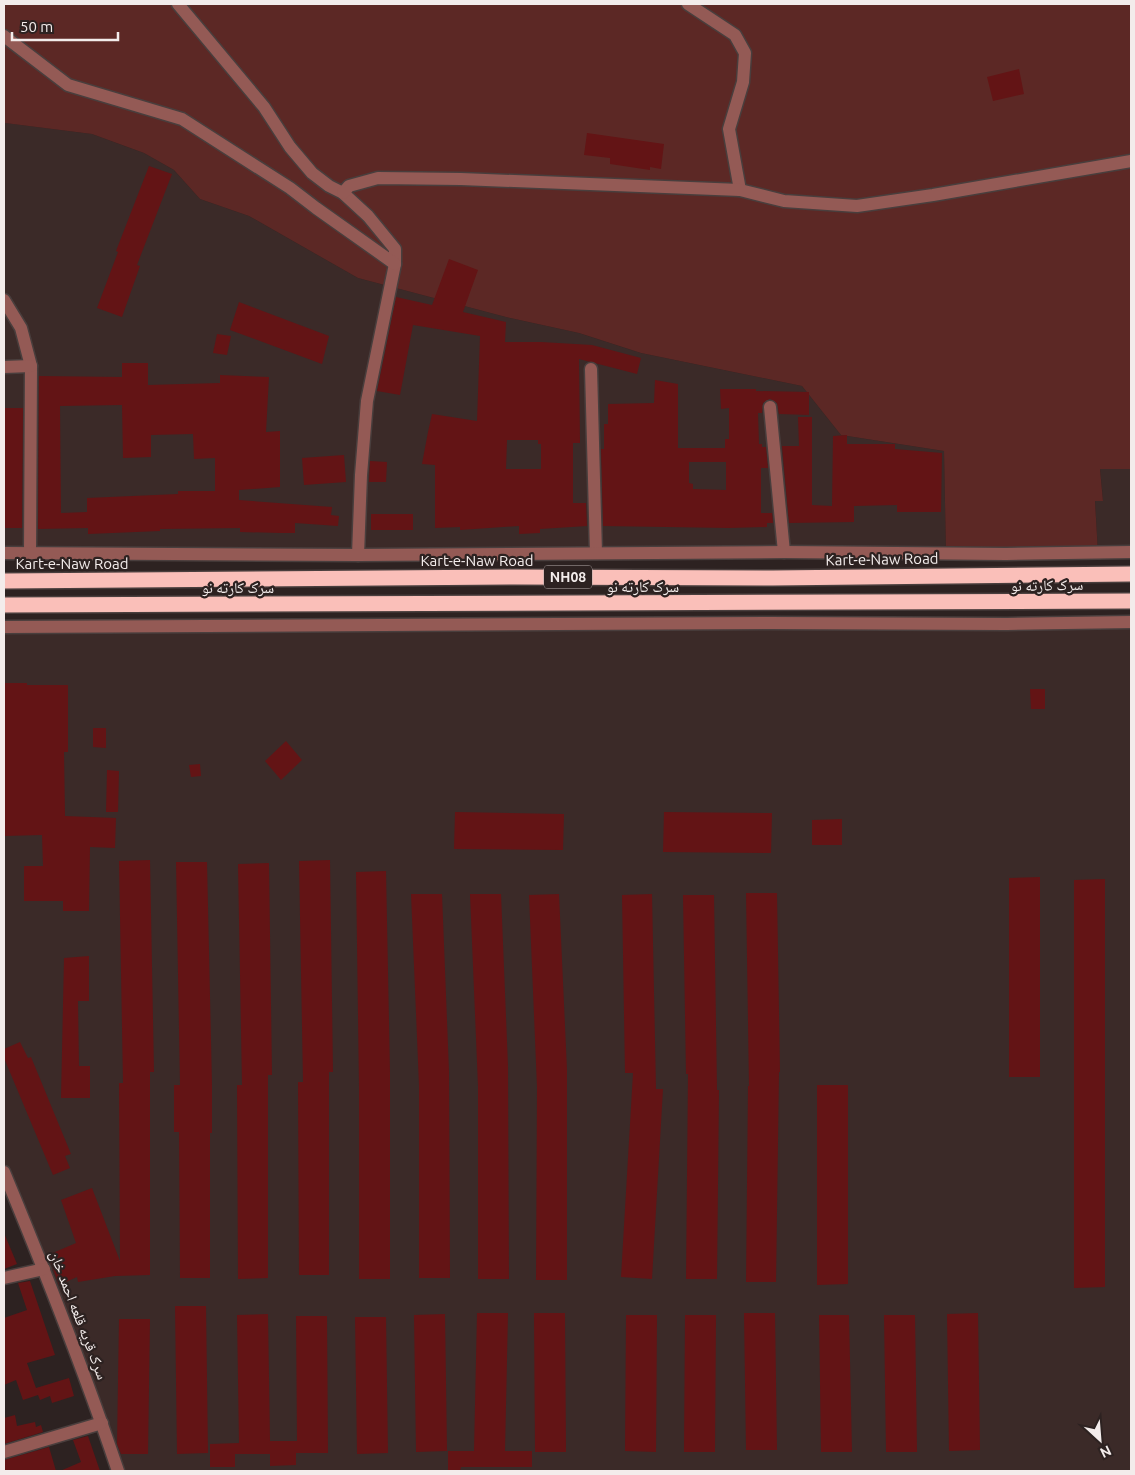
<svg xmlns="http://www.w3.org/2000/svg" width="1135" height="1475" viewBox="0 0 1135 1475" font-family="Ubuntu,'Noto Naskh Arabic',sans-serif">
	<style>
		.built { fill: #3b2a28 }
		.green { fill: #5c2825 }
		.building { fill: #631415; fill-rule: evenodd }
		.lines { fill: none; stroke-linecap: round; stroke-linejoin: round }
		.minor-casing { stroke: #493e3d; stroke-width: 15 }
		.highway-casing { stroke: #493e3d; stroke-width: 18 }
		.minor { stroke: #945a55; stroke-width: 12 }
		.highway { stroke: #fabfb9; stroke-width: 15 }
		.labels { text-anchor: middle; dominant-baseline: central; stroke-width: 4.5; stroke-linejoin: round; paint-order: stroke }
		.shield { fill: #2d2221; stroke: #b8afae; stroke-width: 1 }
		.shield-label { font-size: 14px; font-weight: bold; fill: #f3eceb }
		.street-label { font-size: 15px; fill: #f3eceb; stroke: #2d2221 }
	</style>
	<rect width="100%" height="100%" fill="#2d2221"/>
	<g class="built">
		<path d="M4,120L6,123L92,134L144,153L174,170L200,199L249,216L358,278L506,317L579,333L641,353L802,386L841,435L944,451L946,554L4,553Z"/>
		<path d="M1100,469H1131V552L1098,553L1095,501L1103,500Z"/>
		<path d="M1131,622V1471H118L4,1172V627Z"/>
	</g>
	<path class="green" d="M4,4H1131V469H1100L1103,501H1095L1098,553L946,554L944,451L841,435L802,386L641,353L579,333L506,317L358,278L249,216L200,199L174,170L144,153L92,134L5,123L4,120Z"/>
	<g class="building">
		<path d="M1019,69L1024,94L993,101L987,77Z"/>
		<path d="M587,133L664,144L661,169L650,167V170L610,164V158L584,155Z"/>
		<path d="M149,166L172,174L137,265L140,266L122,317L97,308L118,252L116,251Z"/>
		<path d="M449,259L478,270L463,312L506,322L505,342H541L592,345L641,358L637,374L579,359L580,443H573V503H586L587,526L540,529V533L519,534V526L460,530V527L435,528V465L422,464L428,432L432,414L477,421L480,336L413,325L400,395L377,391L396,297L432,305ZM507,440H538V444H541V469H506Z"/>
		<path d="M239,302L329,336L322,364L230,330Z"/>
		<path d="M217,334L231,336L227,355L213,353Z"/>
		<path d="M122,363H148V385L220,383V375L269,377L266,432L280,431V487L239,490V500L332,507L331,515L339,516L338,526L295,523V533H281L240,532V528L160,529V531L88,534V528L38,529L39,376L122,377ZM122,405L123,458L151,457V435L193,434L194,459L215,458V491H178V494L87,498V512L61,513L60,406Z"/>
		<path d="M655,380L678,384V448H725V439H729V408L721,409L720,389H756V391L809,392V415L779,414L777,403L770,399L763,403L762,413H758L759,444H762V447H766L768,468H761V513H772L773,523H767V527L729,528L603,526L601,449H604V424H608V404L654,403ZM689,462H726V490L693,489V484L689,483Z"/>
		<path d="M4,408H23L22,528H4Z"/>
		<path d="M798,417H812V505L832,506L833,436L847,435V444H895V449L942,453L941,512H897V505L854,506V522L789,523L782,446H799Z"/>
		<path d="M344,455L346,482L304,485L302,458Z"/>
		<path d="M370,461L387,462L386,482H369Z"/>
		<rect x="371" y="514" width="42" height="16"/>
		<path d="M4,683H27V685H68V752H64L65,816L116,818L115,848L90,847L89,911H63V901H24V866H43L42,835L4,836Z"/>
		<path d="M1030,689H1045V709H1031Z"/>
		<path d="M93,728H106V748L93,747Z"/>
		<path d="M286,741L302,760L281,780L265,761Z"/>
		<path d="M200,764L201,776L191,777L189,765Z"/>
		<path d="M107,770L119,771L118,812H106Z"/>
		<path d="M455,812L564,814L563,850L454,849Z"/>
		<path d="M664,812L772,813L771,853L663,852Z"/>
		<path d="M842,819V845H812V820Z"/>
		<path d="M150,860L154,1072H150V1275L115,1276L78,1282L77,1277L59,1285L48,1255L76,1243L61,1200L92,1188L120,1261L119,1083H123L119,861Z"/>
		<path d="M330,860L333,1072H329V1275H299L298,1082H303L299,861Z"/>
		<path d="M176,862H207L212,1085V1133H210V1278H180L179,1132H174V1085H180Z"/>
		<path d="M269,863L272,1075H268V1278L238,1279L237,1085H242L238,864Z"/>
		<path d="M386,871L390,1072V1279H359V1086L356,872Z"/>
		<path d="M1040,877V1077H1009V878Z"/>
		<path d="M1105,879V1287L1074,1288V880Z"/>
		<path d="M746,893H777L780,1072H779L776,1282H746L748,1086H749Z"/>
		<path d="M411,894H442L449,1071L450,1278H419V1085Z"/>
		<path d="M470,894H501L508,1066L509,1279H478V1086Z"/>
		<path d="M559,894L567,1070V1280H536L537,1087L529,895Z"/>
		<path d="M652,894L656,1089H663L652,1279L621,1277L633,1073H625L622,895Z"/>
		<path d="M683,895H714L717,1090H719L717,1279H686L688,1074H686Z"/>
		<path d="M89,956V1001H78L79,1066H90V1098H61L64,958Z"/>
		<path d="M20,1042L28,1058L31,1057L71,1154L65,1156L70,1168L53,1175L4,1058V1049Z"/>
		<path d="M817,1085H848V1284L817,1285Z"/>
		<path d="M4,1233L17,1264L4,1269Z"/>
		<path d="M30,1281L55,1355L27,1363L36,1388L69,1378L74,1396L52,1403L50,1396L40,1400L38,1395L23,1400L16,1380L4,1385V1318L27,1310L18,1283Z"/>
		<path d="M175,1306H206L208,1453L177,1454Z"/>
		<path d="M477,1313H508L505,1451H532V1467H461L460,1471H448V1451H474Z"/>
		<path d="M534,1313H565L566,1452H535Z"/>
		<path d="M744,1313H775L777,1450H746Z"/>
		<path d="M978,1313L980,1450L949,1451L947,1314Z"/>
		<path d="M268,1314L270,1441H297L296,1316H327L328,1453H296V1465L270,1466V1454H235V1467H210V1444L239,1443L237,1315Z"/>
		<path d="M445,1314L447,1451L416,1452L414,1315Z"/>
		<path d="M626,1315H657L656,1452L625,1451Z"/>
		<path d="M685,1315H716L715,1452H684Z"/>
		<path d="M819,1315H849L852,1452H821Z"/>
		<path d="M884,1315H915L917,1452H886Z"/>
		<path d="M355,1317H386L388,1453L357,1454Z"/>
		<path d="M119,1319H150L148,1454H121L117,1444Z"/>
		<path d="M15,1415L17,1426L35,1422L36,1427L41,1425L43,1432L4,1444V1418Z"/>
		<path d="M88,1436L100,1471H60L81,1462L73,1440Z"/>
		<path d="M49,1447L56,1471H4V1460Z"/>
	</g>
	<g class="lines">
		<g class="minor-casing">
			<g id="minor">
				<path d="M178,4L264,107L290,147L312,173L329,186L343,193L368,216L395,249V264L367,401L361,475L358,555"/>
				<path d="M688,4L735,35L745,53L743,82L729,129L740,190"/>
				<path d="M4,36L68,85L182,119L290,188L316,208L395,264"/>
				<path d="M343,193L349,186L378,178L461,179L740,190L784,201L857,206L933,195L1131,161"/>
				<path d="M4,300L21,328L31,366L30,552"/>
				<path d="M4,367L31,366"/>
				<path d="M591,369L596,553"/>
				<path d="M770,407L784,552"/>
				<path d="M4,553L358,555L784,552L1006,554L1131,552"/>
				<path d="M4,627L768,623L1007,624L1131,622"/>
				<path d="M4,1172C45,1271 84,1370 118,1471"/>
				<path d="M4,1278L44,1269"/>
				<path d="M4,1452L102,1423"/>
			</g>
		</g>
		<g class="highway-casing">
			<g id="highway">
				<path d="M4,581L514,577L773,578L1131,574"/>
				<path d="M4,605L1131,601"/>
			</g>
		</g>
		<use href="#minor" class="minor"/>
		<use href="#highway" class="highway"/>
	</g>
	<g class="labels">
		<rect class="shield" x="544" y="565.5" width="48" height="23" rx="4"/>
		<g class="shield-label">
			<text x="568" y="577">NH08</text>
		</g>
		<g class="street-label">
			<text transform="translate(882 559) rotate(-1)">Kart-e-Naw Road</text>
			<text x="477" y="560">Kart-e-Naw Road</text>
			<text x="72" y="563">Kart-e-Naw Road</text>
			<text transform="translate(1047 585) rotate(-1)">سرک کارته نو</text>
			<text x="643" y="586">سرک کارته نو</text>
			<text x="238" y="587">سرک کارته نو</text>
			<text transform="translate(79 1315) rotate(69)">سرک قریه قلعه احمد خان</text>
		</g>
	</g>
	<rect width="1135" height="1475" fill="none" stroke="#f3eceb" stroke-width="10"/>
	<g transform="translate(1100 1440) rotate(154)" stroke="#2d2221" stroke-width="4" paint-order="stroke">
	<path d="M0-4L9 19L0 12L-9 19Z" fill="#f3eceb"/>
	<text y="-8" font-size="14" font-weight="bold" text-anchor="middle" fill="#f3eceb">N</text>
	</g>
	<path d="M12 32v8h106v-8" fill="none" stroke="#f3eceb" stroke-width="2.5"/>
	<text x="20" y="32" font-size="15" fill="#f3eceb" stroke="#2d2221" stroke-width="4" paint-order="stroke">50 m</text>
</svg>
